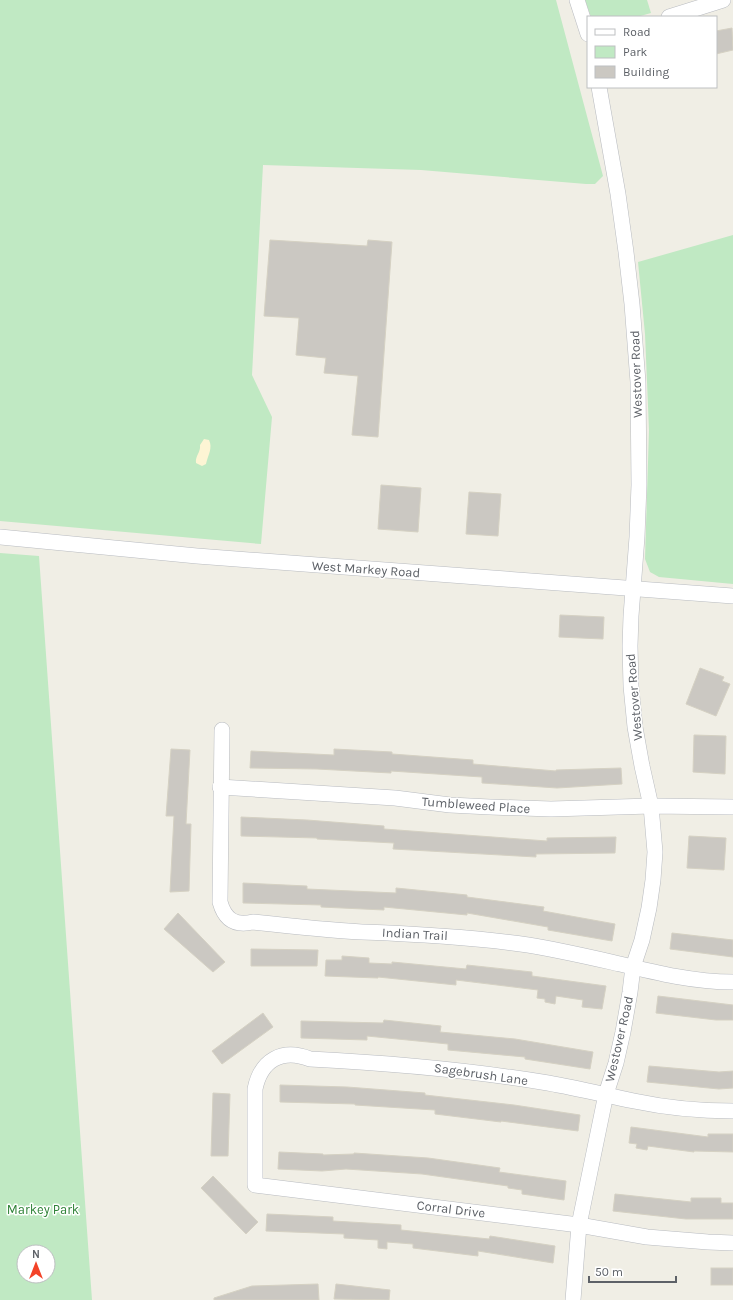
<svg xmlns="http://www.w3.org/2000/svg" width="733" height="1300" viewBox="0 0 733 1300" font-family="Karla,sans-serif">
	<style>
		.green { fill: #c0e9c3; fill-rule: evenodd }
		.sand { fill: #fdf5d4 }
		.building { fill: #cbc8c2; stroke: #d5d1c3 }
		.lines { fill: none; stroke-linecap: round; stroke-linejoin: round }
		.minor-casing { stroke: #b8bbc0; stroke-width: 16 }
		.minor { stroke: #fff; stroke-width: 15 }
		.labels { text-anchor: middle; dominant-baseline: central; stroke-width: 3; stroke-linejoin: round; paint-order: stroke }
		.street-label { font-size: 13px; fill: #5d6167; stroke: #fff }
		.park-label { font-size: 13px; fill: #308338; stroke: #fff }
	</style>
	<rect width="100%" height="100%" fill="#f0eee5"/>
	<g class="green">
		<path d="M0,0H556L603,176L595,184H586L421,170L263,165L252,375L272,417L261,544L0,521Z"/>
		<path d="M585,0H647L651,13L637,17H591Z"/>
		<path d="M733,235V584L659,577L650,572L645,559L649,430L645,334L638,262Z"/>
		<path d="M0,553L39,556L92,1300H0ZM24,1252H48V1276H24Z"/>
	</g>
	<path class="sand" d="M204,439L209,440C213,448 208,455 206,464L202,466L196,463C195,456 201,452 200,445Z"/>
	<g class="building">
		<path d="M732,28L733,50L716,54V31Z"/>
		<path d="M270,240L367,246L368,240L392,242L378,437L352,435L358,376L324,373L326,358L296,355L299,318L264,316Z"/>
		<path d="M381,485L421,488L418,532L378,529Z"/>
		<path d="M469,492L501,494L498,536L466,534Z"/>
		<path d="M560,615L604,617L603,639L559,637Z"/>
		<path d="M700,668L724,677L722,681L730,684L716,716L686,704Z"/>
		<path d="M694,735L726,736L725,774L693,772Z"/>
		<path d="M171,749L190,750L186,824H191L189,891L170,892L174,816H166Z"/>
		<path d="M334,749L392,752V754L473,760V764L556,771V770L621,768L622,784L557,788L482,783V777L391,771V773L317,769L250,768L251,751L334,755Z"/>
		<path d="M241,817L307,820L384,826V829L547,841V838L616,837L615,853L536,854V857L393,849L394,843L317,839V838L241,836Z"/>
		<path d="M689,836L726,838L724,870L687,868Z"/>
		<path d="M243,883L307,886V889L396,893V888L467,895V897L544,907L543,911L615,924L612,941L548,930V927L467,913V915L384,907V910L321,907V905L243,903Z"/>
		<path d="M178,913L225,962L213,972L164,929Z"/>
		<path d="M672,933L733,940V957L670,949Z"/>
		<path d="M251,949L318,950L317,966H251Z"/>
		<path d="M342,956L369,958V963L392,964V962L466,969L467,965L532,972V976L606,986L602,1009L582,1007L583,1000L556,996L555,1004L545,1002V999L537,998L538,990L456,980V985L378,977V978L325,976L326,960H342Z"/>
		<path d="M658,996L733,1005V1020H716L656,1013Z"/>
		<path d="M263,1013L273,1027L222,1064L212,1051Z"/>
		<path d="M384,1020L441,1026L440,1032L515,1039L593,1052L590,1069L525,1059V1057L448,1050V1044L367,1036V1040L301,1038V1021L383,1023Z"/>
		<path d="M649,1066L719,1072L733,1071V1088L719,1089L647,1082Z"/>
		<path d="M280,1085L347,1087L425,1093V1095L514,1105L580,1115L578,1131L501,1121V1122L435,1114V1110L355,1105V1104L280,1102Z"/>
		<path d="M213,1093L230,1094L228,1156H211Z"/>
		<path d="M631,1127L708,1137V1134H733V1152L694,1151V1152L648,1146L647,1150L636,1148L637,1144L629,1143Z"/>
		<path d="M279,1152L323,1154V1155L354,1154V1153L428,1158L500,1168L499,1172L566,1181L564,1200L522,1194V1190L508,1188V1186L422,1174L346,1169L322,1171L278,1169Z"/>
		<path d="M213,1176L258,1222L246,1234L201,1188Z"/>
		<path d="M615,1194L691,1202V1198H721V1203H733V1219H686L613,1211Z"/>
		<path d="M267,1214L333,1217V1221L401,1225V1230L489,1239L490,1236L555,1246L553,1263L478,1251V1256L413,1248V1244L387,1242V1249L378,1248V1240L344,1238V1234L266,1231Z"/>
		<rect x="711" y="1268" width="22" height="17"/>
		<path d="M318,1284L319,1300H214V1298L252,1286Z"/>
		<path d="M336,1284L390,1290L389,1300L334,1299Z"/>
	</g>
	<g class="lines">
		<g class="minor-casing">
			<g id="minor">
				<path d="M577,0L588,34"/>
				<path d="M669,17L723,0"/>
				<path d="M0,537L197,556L733,596"/>
				<path d="M222,730L220,902C225,920 235,926 253,922C289,926 326,930 362,932C417,934 473,937 528,945C559,950 589,957 620,964C657,973 694,982 733,982"/>
				<path d="M220,787L395,798L450,805L490,807L551,809L651,806L733,807"/>
				<path d="M733,1111C700,1111 667,1108 634,1101C605,1095 577,1088 548,1083C469,1070 390,1063 310,1059C282,1048 261,1060 255,1089V1185L579,1225L647,1237L708,1242L733,1243"/>
				<path d="M573,1300L579,1225L606,1094L616,1063L623,1032L630,992L633,967L642,940L649,908L653,880L655,852L651,806L642,766L635,727L631,686L630,646L631,616L637,537L639,485L638,382L632,304L626,252L618,194L599,87"/>
			</g>
		</g>
		<use href="#minor" class="minor"/>
	</g>
	<g class="labels">
		<g class="street-label">
			<text transform="translate(636 374) rotate(-92)">Westover Road</text>
			<text transform="translate(366 569) rotate(4)">West Markey Road</text>
			<text transform="translate(634 697) rotate(-95)">Westover Road</text>
			<text transform="translate(476 805) rotate(4)">Tumbleweed Place</text>
			<text transform="translate(415 934) rotate(3)">Indian Trail</text>
			<text transform="translate(619 1039) rotate(-77)">Westover Road</text>
			<text transform="translate(481 1074) rotate(8)">Sagebrush Lane</text>
			<text transform="translate(451 1209) rotate(7)">Corral Drive</text>
		</g>
		<g class="park-label">
			<text x="43" y="1209">Markey Park</text>
		</g>
	</g>
	<rect x="587" y="16" width="130" height="72" fill="#ffffff" stroke="#bec0c2"/>
	<rect x="595" y="29" width="20" height="6" fill="#ffffff" stroke="#bec0c2"/>
	<text x="623" y="36" font-size="12" fill="#5d6167">Road</text>
	<rect x="595" y="46" width="20" height="12" fill="#c0e9c3" stroke="#bec0c2"/>
	<text x="623" y="56" font-size="12" fill="#5d6167">Park</text>
	<rect x="595" y="66" width="20" height="12" fill="#cbc8c2" stroke="#bec0c2"/>
	<text x="623" y="76" font-size="12" fill="#5d6167">Building</text>
	<g transform="translate(36 1264)"><circle r="19" fill="#ffffff" stroke="#bec0c2"/>
	<path d="M0-3L7 15L0 10L-7 15Z" fill="#f34328"/>
	<text y="-6" font-size="11" font-weight="bold" text-anchor="middle" fill="#5d6167">N</text>
	</g>
	<path d="M589 1276v6h87v-6" fill="none" stroke="#5d6167" stroke-width="2"/>
	<text x="595" y="1276" font-size="12" fill="#5d6167" stroke="#ffffff" stroke-width="3" paint-order="stroke">50 m</text>
</svg>
